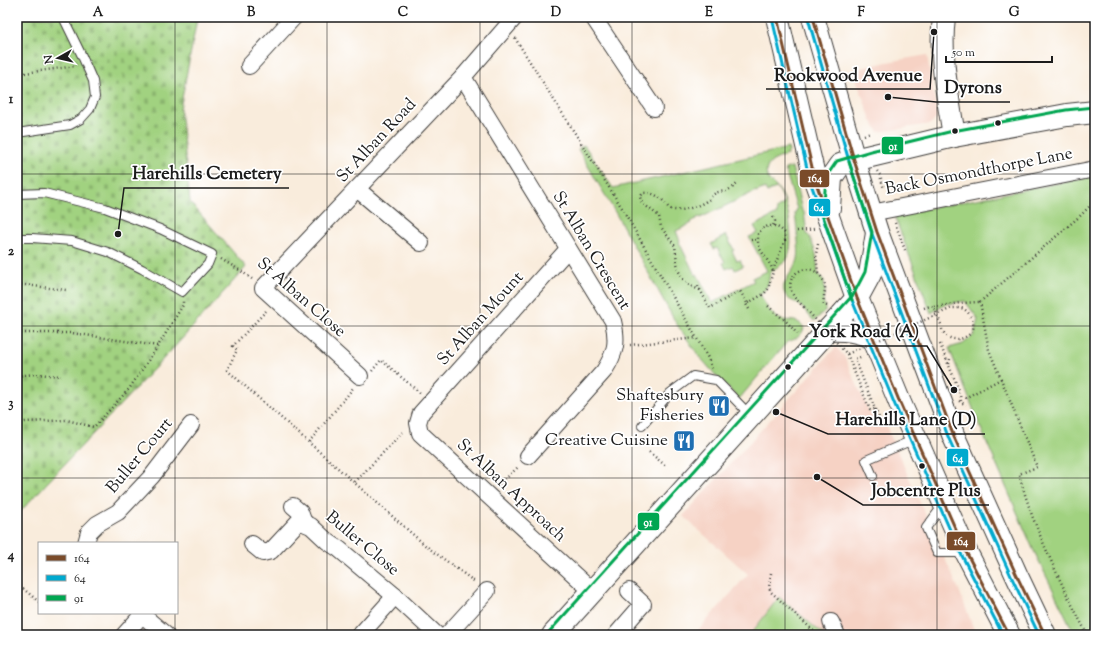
<svg xmlns="http://www.w3.org/2000/svg" width="1112" height="652" viewBox="0 0 1112 652" font-family="'Sorts Mill Goudy',serif">
	<style>
		.built { fill: #f6d2c4 }
		.green { fill: #a1d280; stroke: #5e774e; fill-rule: evenodd }
		.cemetery { fill: url(#cemetery-stones); stroke: #5e774e }
		.lines { fill: none; stroke-linecap: round; stroke-linejoin: round }
		.lane-casing { stroke: #3d3b39; stroke-width: 10 }
		.street-casing { stroke: #3d3b39; stroke-width: 18 }
		.secondary-casing { stroke: #3d3b39; stroke-width: 24 }
		.highway-casing { stroke: #3d3b39; stroke-width: 24 }
		.path { stroke: #3d3b39; stroke-width: 2.5; stroke-dasharray: 1 3; stroke-linecap: butt }
		.lane { stroke: #fff; stroke-width: 8 }
		.street { stroke: #fff; stroke-width: 16 }
		.secondary { stroke: #fff; stroke-width: 22 }
		.highway { stroke: #fff; stroke-width: 22 }
		.path-bridge { stroke: #3d3b39; stroke-width: 2.5; stroke-dasharray: 1 3; stroke-linecap: butt }
		.bus-1-casing { stroke: #fff; stroke-width: 6 }
		.bus-2-casing { stroke: #fff; stroke-width: 6 }
		.bus-3-casing { stroke: #fff; stroke-width: 6 }
		.bus-1 { stroke: #7a4b2a; stroke-width: 3 }
		.bus-2 { stroke: #00a9ce; stroke-width: 3 }
		.bus-3 { stroke: #00a651; stroke-width: 3 }
		.grid { fill: none; stroke: #1c1c1c; stroke-width: 1; stroke-opacity: 0.55 }
		.bus-dot { fill: #1c1c1c; stroke: #fff; stroke-width: 1.5 }
		.labels { text-anchor: middle; dominant-baseline: central; stroke-width: 3.5; stroke-linejoin: round; paint-order: stroke }
		.street-label { font-size: 17px; fill: #1c1c1c; stroke: #fff }
		.poi-label { font-size: 17px; fill: #1c1c1c; stroke: #fff; text-anchor: end }
		.leader { fill: none; stroke: #1c1c1c; stroke-width: 1.5 }
		.callout-dot { fill: #1c1c1c; stroke: #fff; stroke-width: 1.5 }
		.callout-label { font-size: 18px; text-anchor: middle; font-weight: bold; fill: #1c1c1c; stroke: #fff; stroke-width: 3.5; stroke-linejoin: round; paint-order: stroke }
		.line-badge { stroke: #fff; stroke-width: 1.5 }
		.badge-label { font-size: 11px; text-anchor: middle; font-weight: bold; fill: #fff }
		.neatline { fill: none; stroke: #1c1c1c; stroke-width: 1.5 }
		.grid-label { font-size: 13px; text-anchor: middle; font-weight: bold; fill: #1c1c1c }
	</style>
	<defs>
		<pattern id="cemetery-stones" width="16" height="16" patternUnits="userSpaceOnUse"><rect width="16" height="16" fill="#a1d280"/><path d="M2 7V4a2 2 0 0 1 4 0v3zM10 15v-3a2 2 0 0 1 4 0v3z" fill="#8ab46e"/></pattern>
	</defs>
	<rect width="100%" height="100%" fill="#fff"/>
	<filter id="ink" filterUnits="userSpaceOnUse"><feTurbulence type="fractalNoise" baseFrequency=".025" numOctaves="2"/><feDisplacementMap in="SourceGraphic" scale="8" xChannelSelector="R" yChannelSelector="G"/><feConvolveMatrix kernelMatrix="1 2 1 2 8 2 1 2 1" color-interpolation-filters="sRGB"/></filter>
	<filter id="wash" filterUnits="userSpaceOnUse"><feTurbulence type="fractalNoise" baseFrequency=".012" numOctaves="4" result="noise"/><feDisplacementMap in="SourceGraphic" scale="16" xChannelSelector="R" yChannelSelector="G"/><feGaussianBlur stdDeviation="0.9" result="paint"/><feColorMatrix in="noise" values="0 0 0 0 0 0 0 0 0 0 0 0 0 0 0 0 0 1.4 0 .05"/><feComposite in="paint" operator="in"/></filter>
	<g filter="url(#wash)">
		<rect width="100%" height="100%" fill="#f9ecdc"/>
		<g class="built">
			<path d="M927,55L937,115L936,119L930,124L879,132L871,120L853,70L887,62Z"/>
			<path d="M836,347L844,356L870,414L875,412L881,428L886,426L959,590L976,635H824L779,597L750,635H694L748,574L683,516Z"/>
		</g>
		<g class="green">
			<path d="M584,145L613,188L788,148L789,152C783,159 771,158 767,168C763,180 776,184 781,193C789,205 795,246 787,259C784,264 775,268 770,272C769,281 768,289 760,294C764,302 768,311 776,317C786,324 797,316 804,328C801,337 796,339 787,342L739,399L718,378L699,356L676,323L615,212L578,149ZM765,188L767,192L776,188L779,190L784,200L783,205L777,208V214L754,226L758,233L749,237L767,271L752,278L754,281L712,303L697,274L695,275L679,242L680,241L676,231L692,223L691,222L699,217L700,218L756,191V192Z"/>
			<path d="M792,167L802,211L804,212L807,234L810,237L816,254L818,273L824,281L825,292L823,300L824,304L826,306L825,311L814,321C809,316 804,308 797,303C794,301 790,301 787,297C776,284 795,272 798,259C800,250 796,223 795,213L797,209L785,169Z"/>
			<path d="M1095,176V635H1075L1033,549L984,436L949,348L963,344L974,335L978,319L965,301L946,304L931,313L894,215Z"/>
			<path d="M726,235L734,250L732,251L737,261L740,260L743,266L735,270L733,266L726,269L723,263L725,262L717,248L714,249L711,244Z"/>
			<path d="M779,597L824,635H750Z"/>
		</g>
		<path class="cemetery" d="M17,17H199L197,19L180,109L190,202L246,267L180,341L17,515Z"/>
	</g>
	<g filter="url(#ink)">
		<g class="lines">
			<g class="lane-casing">
				<g id="lane">
					<path d="M17,133L70,125L81,119L90,109L95,97L93,81L82,56L63,17"/>
					<path d="M17,194L44,193L105,208L160,229L212,254L208,264L182,292L142,269L108,252L72,241L32,238H17"/>
					<path d="M642,426L670,393L693,376L716,380L750,415"/>
					<path d="M873,476L866,460L915,439"/>
					<path d="M943,505L926,528L937,553H964"/>
				</g>
			</g>
			<g class="street-casing">
				<g id="street">
					<path d="M593,17L654,108"/>
					<path d="M249,66L294,17"/>
					<path d="M463,77L613,321C618,342 616,352 604,371L528,456"/>
					<path d="M357,189L421,243"/>
					<path d="M871,213L1095,169"/>
					<path d="M568,249L421,413L418,423L420,433L592,591"/>
					<path d="M360,376L263,288L463,77L515,17"/>
					<path d="M293,506L300,512L304,523"/>
					<path d="M86,543L89,532L97,524L118,512L152,476L191,425"/>
					<path d="M252,544L263,553L271,551L299,521L311,526L327,541L339,549L395,596L437,635"/>
					<path d="M140,613L166,635"/>
					<path d="M831,622L837,635"/>
					<path d="M124,635L142,615"/>
					<path d="M360,635L395,596"/>
					<path d="M447,635L487,591"/>
					<path d="M616,635L643,604L629,591"/>
				</g>
			</g>
			<g class="secondary-casing">
				<g id="secondary">
					<path d="M944,17C939,57 948,96 954,136"/>
					<path d="M854,160L954,136L1067,115L1095,112"/>
					<path d="M553,635L857,298"/>
				</g>
			</g>
			<g class="highway-casing">
				<g id="highway">
					<path d="M777,17L815,180L857,298L900,403L963,546L1009,635"/>
					<path d="M813,17L854,160L877,232L954,437L1016,574L1045,635"/>
					<path d="M829,208L831,178L840,165L854,160"/>
					<path d="M857,298L870,274L877,233"/>
					<path d="M828,330C847,329 857,331 874,338"/>
				</g>
			</g>
			<g class="path">
				<path d="M515,38L622,208L708,358L712,369"/>
				<path d="M17,74L76,66"/>
				<path d="M864,135L871,133"/>
				<path d="M877,171L880,175L884,189"/>
				<path d="M773,217L775,221L773,226"/>
				<path d="M895,223L905,250"/>
				<path d="M797,231L808,230L814,229"/>
				<path d="M751,240L759,239"/>
				<path d="M818,244L816,254L818,273"/>
				<path d="M221,259L241,271L252,279"/>
				<path d="M17,285H25L66,290"/>
				<path d="M698,286L710,308L740,291L747,303"/>
				<path d="M700,290L690,286L683,279L678,270L675,246L661,227L659,216L642,203L640,197L643,193C652,192 659,196 665,203C666,204 667,206 669,208C678,214 700,206 708,200C710,199 712,195 714,194C718,191 722,192 726,191C730,189 734,187 737,184"/>
				<path d="M768,306L788,323L799,336"/>
				<path d="M804,307C800,303 795,299 793,295C781,273 812,258 823,280C828,289 822,296 824,305L827,306"/>
				<path d="M934,307L960,303L980,302"/>
				<path d="M924,308L930,306L934,307L942,327"/>
				<path d="M749,309L746,304L764,294L768,289L775,265L785,240V233L781,229L775,226H768L762,229L758,234V242L760,249L771,266L773,272"/>
				<path d="M266,311L233,346L237,350L227,370L426,546L475,582"/>
				<path d="M17,333H72L158,346"/>
				<path d="M940,344L959,390L961,401"/>
				<path d="M630,345L696,338"/>
				<path d="M847,354L870,410L875,409L855,359L863,356"/>
				<path d="M949,364L950,359"/>
				<path d="M372,371L381,360L420,393"/>
				<path d="M17,376L35,374L61,376"/>
				<path d="M1001,379L989,350L980,302L1080,216L1095,201"/>
				<path d="M965,398L1001,379L1037,467L1019,474C1023,489 1028,504 1033,518C1048,556 1066,594 1085,630"/>
				<path d="M959,401L966,405"/>
				<path d="M875,409L881,422L889,419"/>
				<path d="M17,424L25,422L67,420L94,427L129,389L158,346L183,305V301"/>
				<path d="M309,442L347,396L353,388"/>
				<path d="M649,452L666,466"/>
				<path d="M355,482L403,432H405"/>
				<path d="M499,485L518,467"/>
				<path d="M771,573L769,587L771,592L818,635"/>
				<path d="M20,586L39,602"/>
				<path d="M1081,635L1085,630L1088,635"/>
			</g>
			<use href="#lane" class="lane"/>
			<use href="#street" class="street"/>
			<use href="#secondary" class="secondary"/>
			<use href="#highway" class="highway"/>
			<path class="path-bridge" d="M804,307L847,354L952,308C955,308 958,308 961,308C969,310 975,322 973,329C969,340 950,343 944,333C942,331 942,329 942,327"/>
			<g class="bus-1-casing">
				<g id="bus-1">
					<path d="M777,17L815,180L857,298L900,403L963,546L1009,635"/>
					<path d="M813,17L854,160L877,232L954,437L1016,574L1045,635"/>
				</g>
			</g>
			<g class="bus-2-casing">
				<g id="bus-2">
					<path d="M772,18L810,181L852,300L895,405L958,548L1003,635"/>
					<path d="M808,18L849,161L872,234L949,439L1011,576L1039,635"/>
				</g>
			</g>
			<g class="bus-3-casing">
				<g id="bus-3">
					<path d="M852,300L823,216L826,177L837,161L871,151L953,131L1066,110L1094,107"/>
					<path d="M549,632L853,295L865,272L872,232L849,162"/>
				</g>
			</g>
			<use href="#bus-1" class="bus-1"/>
			<use href="#bus-2" class="bus-2"/>
			<use href="#bus-3" class="bus-3"/>
		</g>
	</g>
	<path class="grid" d="M175,17V543M327,17V635M480,17V635M632,17V635M785,17V635M937,17V635M17,174H1095M17,326H1095M17,478H1095M175,613V635"/>
	<defs>
		<g id="restaurant-square" transform="scale(1.15)"><rect x="-9" y="-9" width="18" height="18" rx="4" fill="#1f6fb2" stroke="#fff"/><path d="M-5-6h1v4h1v-4h1v4h1v-4h1v5L-1.5 .5V6h-2V.5L-5-1ZM5-6V6H3V1.5H1.5Q1.5-4 5-6Z" fill="#fff"/></g>
	</defs>
	<g fill-rule="evenodd">
		<use href="#restaurant-square" x="719" y="406"/>
		<use href="#restaurant-square" x="684" y="441"/>
	</g>
	<g class="bus-dot">
		<circle cx="998" cy="123" r="3.5"/>
		<circle cx="955" cy="131" r="3.5"/>
		<circle cx="788" cy="367" r="3.5"/>
		<circle cx="922" cy="466" r="3.5"/>
	</g>
	<g class="labels">
		<g class="street-label">
			<text transform="translate(377 141) rotate(-47)">St Alban Road</text>
			<text transform="translate(979 172) rotate(-11)">Back Osmondthorpe Lane</text>
			<text transform="translate(591 251) rotate(59)">St Alban Crescent</text>
			<text transform="translate(301 298) rotate(41)">St Alban Close</text>
			<text transform="translate(481 319) rotate(-48)">St Alban Mount</text>
			<text transform="translate(140 456) rotate(-50)">Buller Court</text>
			<text transform="translate(511 491) rotate(43)">St Alban Approach</text>
			<text transform="translate(362 544) rotate(40)">Buller Close</text>
		</g>
		<g class="poi-label">
			<text x="704" y="396">Shaftesbury<tspan x="704" dy="20">Fisheries</tspan></text>
			<text x="668" y="441">Creative Cuisine</text>
		</g>
	</g>
	<path class="leader" d="M934 32L930 89H766M888 97L936 102H1010M118 234L124 188H289M954 390L927 346H801M776 412L828 434H985M817 477L863 505H989"/>
	<g class="callout-dot">
		<circle cx="934" cy="32" r="4"/>
		<circle cx="888" cy="97" r="4"/>
		<circle cx="118" cy="234" r="4"/>
		<circle cx="954" cy="390" r="4"/>
		<circle cx="776" cy="412" r="4"/>
		<circle cx="817" cy="477" r="4"/>
	</g>
	<g class="callout-label">
		<text x="848" y="81">Rookwood Avenue</text>
		<text x="973" y="93">Dyrons</text>
		<text x="207" y="179">Harehills Cemetery</text>
		<text x="864" y="337">York Road (A)</text>
		<text x="906" y="425">Harehills Lane (D)</text>
		<text x="926" y="496">Jobcentre Plus</text>
	</g>
	<g class="line-badge">
		<rect x="881" y="136" width="23" height="19" rx="4" fill="#00a651"/>
		<rect x="799" y="169" width="31" height="19" rx="4" fill="#7a4b2a"/>
		<rect x="808" y="198" width="23" height="19" rx="4" fill="#00a9ce"/>
		<rect x="946" y="448" width="23" height="19" rx="4" fill="#00a9ce"/>
		<rect x="637" y="512" width="23" height="19" rx="4" fill="#00a651"/>
		<rect x="946" y="531" width="30" height="20" rx="4" fill="#7a4b2a"/>
	</g>
	<g class="badge-label">
		<text x="893" y="150">91</text>
		<text x="815" y="182">164</text>
		<text x="819" y="211">64</text>
		<text x="958" y="462">64</text>
		<text x="648" y="526">91</text>
		<text x="961" y="545">164</text>
	</g>
	<rect width="1112" height="652" fill="none" stroke="#fff" stroke-width="44"/>
	<rect x="38" y="542" width="140" height="72" fill="#ffffff" stroke="#a4a4a4"/>
	<rect x="46" y="555" width="20" height="6" fill="#7a4b2a" stroke="#a4a4a4"/>
	<text x="74" y="562" font-size="12" fill="#1c1c1c">164</text>
	<rect x="46" y="575" width="20" height="6" fill="#00a9ce" stroke="#a4a4a4"/>
	<text x="74" y="582" font-size="12" fill="#1c1c1c">64</text>
	<rect x="46" y="595" width="20" height="6" fill="#00a651" stroke="#a4a4a4"/>
	<text x="74" y="602" font-size="12" fill="#1c1c1c">91</text>
	<g transform="translate(58 58) rotate(262)" stroke="#ffffff" stroke-width="3" paint-order="stroke">
	<path d="M0-3L7 15L0 10L-7 15Z" fill="#1c1c1c"/>
	<text y="-6" font-size="11" font-weight="bold" text-anchor="middle" fill="#1c1c1c">N</text>
	</g>
	<path d="M946 56v6h106v-6" fill="none" stroke="#1c1c1c" stroke-width="2"/>
	<text x="952" y="56" font-size="12" fill="#1c1c1c" stroke="#ffffff" stroke-width="3" paint-order="stroke">50 m</text>
	<rect x="22" y="22" width="1068" height="608" class="neatline"/>
	<g class="grid-label">
		<text x="98" y="16">A</text>
		<text x="251" y="16">B</text>
		<text x="403" y="16">C</text>
		<text x="556" y="16">D</text>
		<text x="709" y="16">E</text>
		<text x="861" y="16">F</text>
		<text x="1014" y="16">G</text>
		<text x="11" y="103">1</text>
		<text x="11" y="255">2</text>
		<text x="11" y="407">3</text>
		<text x="11" y="559">4</text>
	</g>
</svg>
